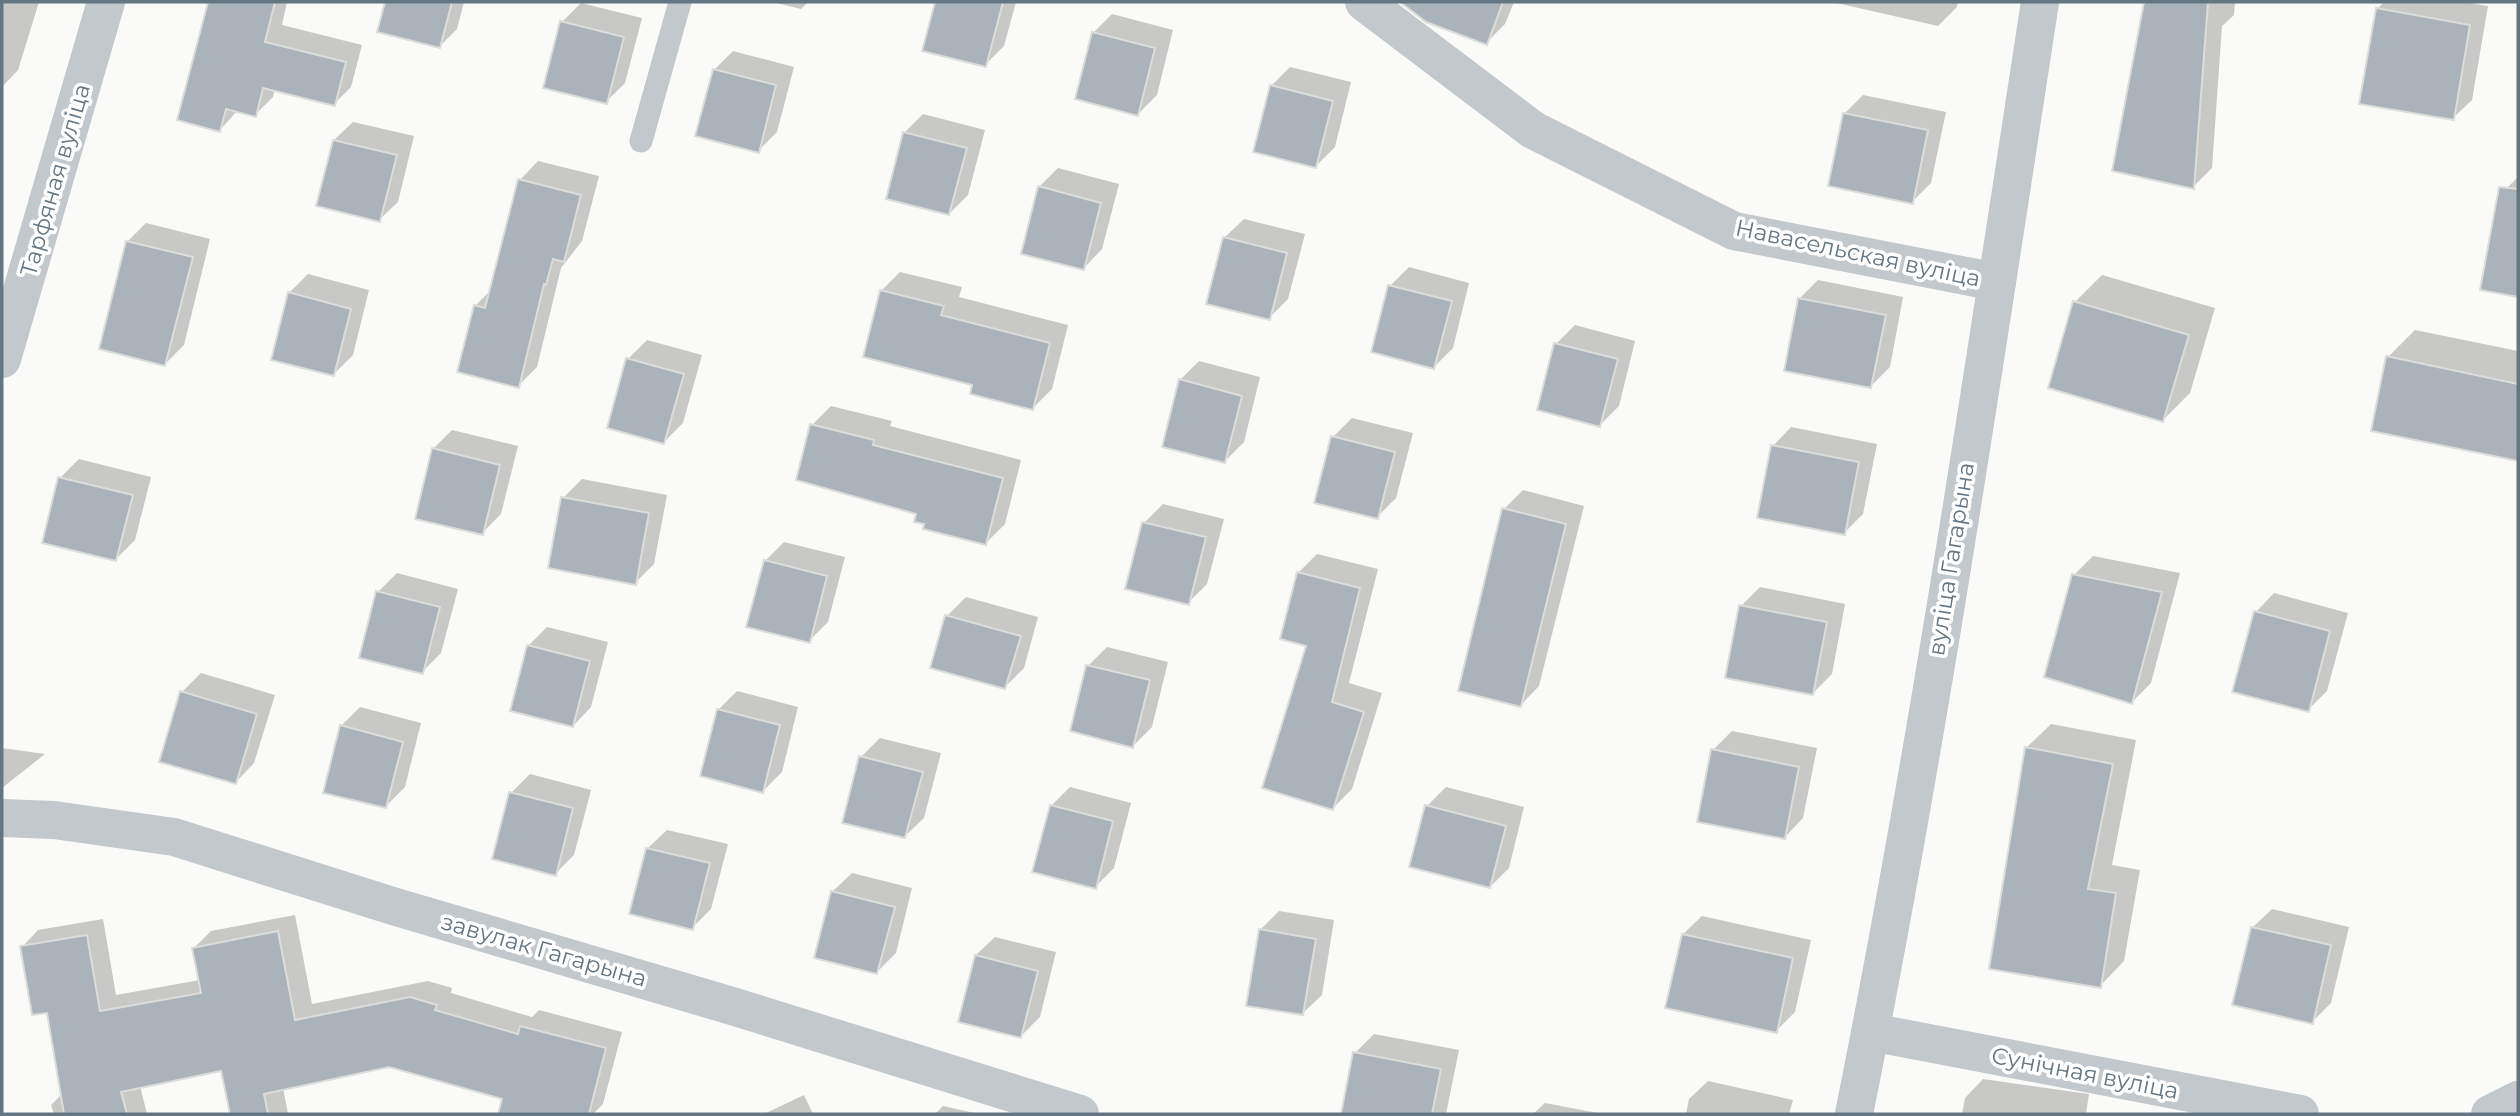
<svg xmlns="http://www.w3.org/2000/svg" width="2520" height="1116" viewBox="0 0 2520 1116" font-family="Montserrat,sans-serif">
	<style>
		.shadow { fill: #0003 }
		.building { fill: #aab3b9; stroke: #dcdcda; stroke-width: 2 }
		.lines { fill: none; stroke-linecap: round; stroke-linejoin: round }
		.service { stroke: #c3c8cc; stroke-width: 23 }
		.minor { stroke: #c3c8cc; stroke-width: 38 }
		.tertiary { stroke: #c3c8cc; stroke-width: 38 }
		.labels { text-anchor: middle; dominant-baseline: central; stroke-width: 7; stroke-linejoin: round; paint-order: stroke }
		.street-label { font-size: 23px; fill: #657683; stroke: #fff }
	</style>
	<rect width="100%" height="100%" fill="#fafaf8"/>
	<g class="shadow">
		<path d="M2,2H39L18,70L2,87Z"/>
		<path d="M209,2H287L282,25L362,45L351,87L334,104L275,89L273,97L255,115L238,110L220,130L180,119Z"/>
		<path d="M386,2H464L457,29L440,46L379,31Z"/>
		<path d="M772,2H808L801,9Z"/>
		<path d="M937,2H1016L1004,46L985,65L924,50Z"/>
		<path d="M1437,2H1514L1505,24L1486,43L1429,21Z"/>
		<path d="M1832,2H1958L1957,7L1938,26Z"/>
		<path d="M2146,2H2235L2234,15L2222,26L2212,168L2193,187L2114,169Z"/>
		<path d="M2384,2H2463L2488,6L2472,100L2453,118L2377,9Z"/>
		<path d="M581,3L642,18L625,83L606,102L562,22Z"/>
		<path d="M1112,14L1173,30L1157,95L1138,114L1093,33Z"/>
		<path d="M733,51L794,67L777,132L758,151L714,70Z"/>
		<path d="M1290,67L1351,82L1335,147L1316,166L1271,86Z"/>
		<path d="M1863,95L1946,112L1931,183L1912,202L1844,114Z"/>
		<path d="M923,114L985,130L968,195L949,214L904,133Z"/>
		<path d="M353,122L414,136L398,202L379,220L334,140Z"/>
		<path d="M538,161L599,176L582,241L561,268L537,367L518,386L475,306L491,290L520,180Z"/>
		<path d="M1058,168L1119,184L1102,249L1084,268L1039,187Z"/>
		<path d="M2518,177V295L2482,289L2499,196Z"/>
		<path d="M1244,219L1305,234L1288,299L1269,318L1209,303L1225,237Z"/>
		<path d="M146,223L210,239L184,345L165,364L128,241Z"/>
		<path d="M1409,267L1469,283L1453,348L1434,367L1390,286Z"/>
		<path d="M900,272L962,287L959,297L1068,325L1052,389L1033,408L974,384L881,291Z"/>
		<path d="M308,274L369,290L353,355L334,374L289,293Z"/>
		<path d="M2102,275L2215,308L2190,393L2163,420L2075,302Z"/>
		<path d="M1818,280L1903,297L1890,367L1871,386L1799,299Z"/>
		<path d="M1575,325L1635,341L1619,406L1600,425L1556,344Z"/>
		<path d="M2415,330L2518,351V459L2373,429L2388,357Z"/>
		<path d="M647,340L702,355L683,423L664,442L628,359Z"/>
		<path d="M1199,361L1260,377L1244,442L1225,461L1180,380Z"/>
		<path d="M831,406L892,421L890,426L1021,460L1005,524L986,543L918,512L812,425Z"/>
		<path d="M1352,418L1413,433L1396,498L1377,517L1333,437Z"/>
		<path d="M1791,427L1877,444L1863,514L1844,533L1773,446Z"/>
		<path d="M452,430L518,446L501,514L482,533L433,449Z"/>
		<path d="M79,459L151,477L135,540L116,559L60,478Z"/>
		<path d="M582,479L667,495L654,564L635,583L563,498Z"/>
		<path d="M1523,490L1584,506L1539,686L1521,705L1504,509Z"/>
		<path d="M1163,504L1224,519L1207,584L1188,603L1144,523Z"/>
		<path d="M784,542L845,557L828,622L809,641L765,561Z"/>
		<path d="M1317,554L1378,569L1349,683L1382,693L1352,789L1333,808L1298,573Z"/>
		<path d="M2093,556L2180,573L2151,683L2132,702L2074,575Z"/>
		<path d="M397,573L458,589L441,653L422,672L378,592Z"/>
		<path d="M1760,587L1845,604L1832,674L1813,693L1741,606Z"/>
		<path d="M2274,593L2348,613L2327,691L2308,710L2256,612Z"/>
		<path d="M966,597L1038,617L1024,668L1005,687L947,616Z"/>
		<path d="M547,627L608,642L591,707L573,726L528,646Z"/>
		<path d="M1107,647L1168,662L1152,727L1133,746L1088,666Z"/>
		<path d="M201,673L275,695L254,763L236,782L182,692Z"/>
		<path d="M737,691L798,707L782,772L763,791L718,710Z"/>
		<path d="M360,707L421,723L405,787L386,806L341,726Z"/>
		<path d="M2051,724L2136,740L2112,865L2140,870L2124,961L2100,986L2026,748Z"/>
		<path d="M1732,731L1817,748L1803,818L1785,837L1713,750Z"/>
		<path d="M880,738L941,753L924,818L905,836L861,757Z"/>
		<path d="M2,748L45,754L2,788Z"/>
		<path d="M530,774L591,790L574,855L555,874L511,793Z"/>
		<path d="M1070,787L1131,803L1114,868L1095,887L1051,806Z"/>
		<path d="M1446,787L1524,807L1509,868L1490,887L1427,806Z"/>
		<path d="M667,830L728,844L711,909L692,928L648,848Z"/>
		<path d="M852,873L912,888L896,953L877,972L833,891Z"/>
		<path d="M2272,909L2349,927L2331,1003L2312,1022L2253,927Z"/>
		<path d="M1279,911L1334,920L1322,995L1303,1013L1260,930Z"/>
		<path d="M295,915L312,1004L428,981L452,988L451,993L532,1017L539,1010L622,1032L603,1104L593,1114H562L389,1065L283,1088L288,1114H232L222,1069L140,1086L147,1114H54L51,1105L62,1094L49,1011L22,947L38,930L103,919L116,995L200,980L194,948L211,931Z"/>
		<path d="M1702,916L1811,940L1795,1012L1776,1031L1683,934Z"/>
		<path d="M995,937L1056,952L1040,1017L1021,1036L976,955Z"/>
		<path d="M1374,1034L1459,1050L1446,1114H1343L1355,1053Z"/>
		<path d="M1983,1079L2089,1094L2086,1114H1962L1965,1098Z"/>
		<path d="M1708,1081L1793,1100L1789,1114H1686L1689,1099Z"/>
		<path d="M804,1095L813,1114H764Z"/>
		<path d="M1545,1103L1603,1114H1533Z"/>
		<path d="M943,1106L979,1114H935Z"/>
	</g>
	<g class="building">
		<path d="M208,2H275L265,42L346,62L335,106L263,88L256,117L226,109L220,132L177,120Z"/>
		<path d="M385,2H452L440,48L377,32Z"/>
		<path d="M935,2H1003L986,67L922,51Z"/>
		<path d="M1400,2H1503L1487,45L1426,22Z"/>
		<path d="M2144,2H2208L2194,189L2112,171Z"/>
		<path d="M2376,8L2470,25L2454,120L2359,104Z"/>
		<path d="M560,21L624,37L607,104L543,88Z"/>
		<path d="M1092,32L1155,48L1138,116L1075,99Z"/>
		<path d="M713,69L776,85L759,153L695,136Z"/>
		<path d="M1270,85L1333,101L1316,168L1253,152Z"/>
		<path d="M1843,113L1928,130L1913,204L1828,186Z"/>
		<path d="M903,132L967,148L949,215L886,199Z"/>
		<path d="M333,140L397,155L380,222L316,206Z"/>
		<path d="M518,179L581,195L564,262L553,259L546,285L544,284L519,388L457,372L474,305L485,308Z"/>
		<path d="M1038,186L1101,203L1084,270L1021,254Z"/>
		<path d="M2499,187L2518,189V297L2480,290Z"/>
		<path d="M1223,237L1287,253L1270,320L1206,304Z"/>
		<path d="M126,241L193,257L165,366L99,349Z"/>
		<path d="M1388,285L1452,301L1434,369L1371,352Z"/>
		<path d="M880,290L944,306L941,315L1050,343L1033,410L970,394L972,385L863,357Z"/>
		<path d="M288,292L351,309L334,376L271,360Z"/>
		<path d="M1798,298L1886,315L1871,388L1784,371Z"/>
		<path d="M2073,301L2189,335L2163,422L2048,388Z"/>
		<path d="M1554,343L1618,359L1600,427L1537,410Z"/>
		<path d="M2386,356L2518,384V461L2371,431Z"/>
		<path d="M626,358L684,374L664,444L607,428Z"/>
		<path d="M1179,379L1242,396L1225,463L1162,447Z"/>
		<path d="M810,424L874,440L873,445L1003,478L986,545L923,529L924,524L914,522L916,514L796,480Z"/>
		<path d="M1331,436L1395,452L1378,519L1314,503Z"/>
		<path d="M1771,445L1859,462L1845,535L1757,518Z"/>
		<path d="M432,448L500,465L483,535L415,519Z"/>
		<path d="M58,477L133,495L116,561L42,543Z"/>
		<path d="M561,497L649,513L636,585L548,568Z"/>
		<path d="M1502,508L1566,524L1521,707L1458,691Z"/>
		<path d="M1142,522L1206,537L1189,605L1125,589Z"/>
		<path d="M764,560L827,576L810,643L746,627Z"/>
		<path d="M1297,572L1360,588L1332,702L1364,712L1333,810L1262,788L1306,646L1280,639Z"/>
		<path d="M2072,574L2162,592L2132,704L2044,677Z"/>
		<path d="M376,591L440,607L423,674L359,658Z"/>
		<path d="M1739,605L1827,622L1813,695L1725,678Z"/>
		<path d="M2254,611L2330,631L2309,712L2232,692Z"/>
		<path d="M945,615L1021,636L1005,689L930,668Z"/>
		<path d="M527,645L590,661L573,727L510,711Z"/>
		<path d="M1086,665L1150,680L1133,748L1070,731Z"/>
		<path d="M180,691L257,714L236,784L159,762Z"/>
		<path d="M717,709L780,725L763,793L700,776Z"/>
		<path d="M340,725L403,742L386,808L323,793Z"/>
		<path d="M2025,747L2113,764L2088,889L2116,893L2101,988L1989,969Z"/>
		<path d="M1711,749L1799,767L1785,839L1697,822Z"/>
		<path d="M859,756L923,772L905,838L842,823Z"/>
		<path d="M509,792L573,808L556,876L492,859Z"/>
		<path d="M1050,805L1113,821L1096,889L1032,872Z"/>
		<path d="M1425,805L1506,826L1490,888L1409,867Z"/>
		<path d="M646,848L710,863L693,930L629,914Z"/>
		<path d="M831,891L895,907L877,974L814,958Z"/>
		<path d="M2251,927L2331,945L2313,1024L2232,1005Z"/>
		<path d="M1259,929L1316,939L1303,1015L1246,1006Z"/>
		<path d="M278,931L295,1020L410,997L437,1005L435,1010L518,1034L520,1026L606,1048L589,1114H498L502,1099L389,1067L264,1094L268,1114H230L221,1071L121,1092L127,1114H64L47,1013L32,1015L20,946L87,935L100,1011L201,993L192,948Z"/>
		<path d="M1682,934L1793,958L1777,1033L1665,1008Z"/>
		<path d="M975,955L1038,971L1021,1038L958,1022Z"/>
		<path d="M1353,1052L1441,1069L1432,1114H1341Z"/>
	</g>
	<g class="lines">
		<path class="service" d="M641,141L680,2"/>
		<g class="minor">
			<path d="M1364,2L1533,130L1734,231L1997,282"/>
			<path d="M2,359L106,2"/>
			<path d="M2,818L54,820L174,837L396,907L732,1006L1080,1114"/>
			<path d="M1871,1032L2300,1114"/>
			<path d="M2490,1114L2518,1100"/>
		</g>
		<path class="tertiary" d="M1854,1114C1928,746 1983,373 2040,2"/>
	</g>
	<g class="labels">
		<g class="street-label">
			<text transform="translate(55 180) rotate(-74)">Тарфяная вуліца</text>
			<text transform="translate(1858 253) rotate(12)">Навасельская вуліца</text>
			<text transform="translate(1951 559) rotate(-81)">вуліца Гагарына</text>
			<text transform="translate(544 950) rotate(16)">завулак Гагарына</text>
			<text transform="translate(2085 1073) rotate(11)">Сунічная вуліца</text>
		</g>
	</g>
	<rect width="2520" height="1116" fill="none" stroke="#657683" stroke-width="7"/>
</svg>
